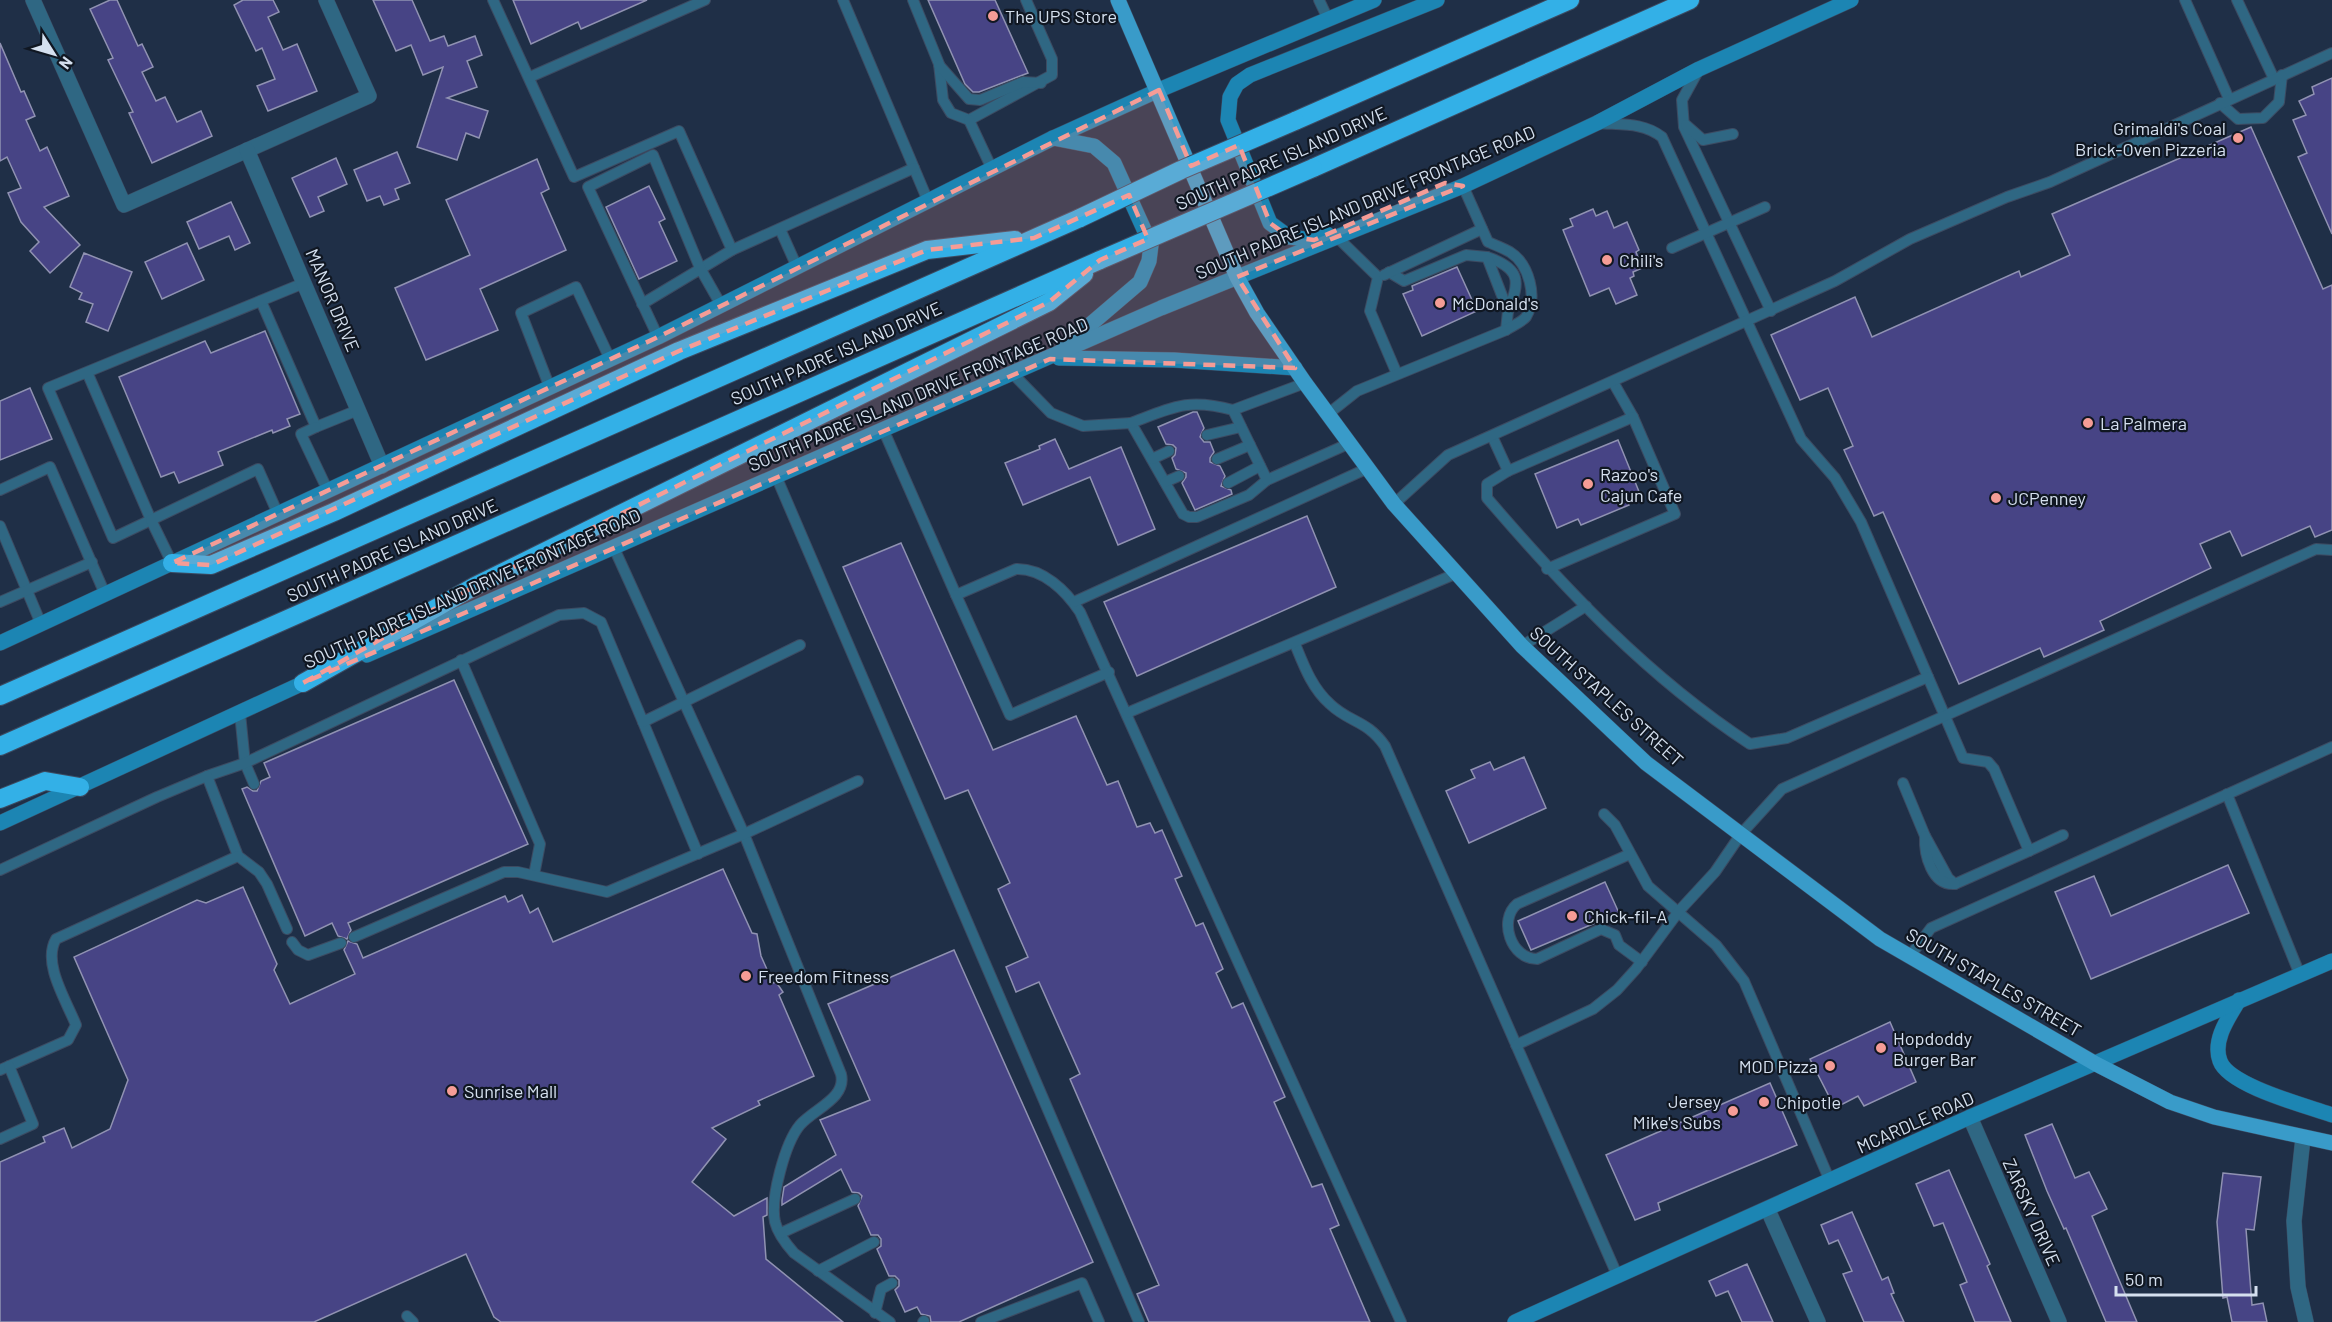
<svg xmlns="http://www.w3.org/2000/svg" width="2332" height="1322" viewBox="0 0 2332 1322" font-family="Barlow,sans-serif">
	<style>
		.building { fill: #474485; stroke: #9092b2; stroke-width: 1.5 }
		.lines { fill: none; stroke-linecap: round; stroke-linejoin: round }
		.lane-casing { stroke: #3c4b62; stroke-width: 12 }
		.street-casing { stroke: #3c4b62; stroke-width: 16 }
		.secondary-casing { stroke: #3c4b62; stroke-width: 16 }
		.primary-casing { stroke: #3c4b62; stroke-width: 16 }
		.highway-casing { stroke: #3c4b62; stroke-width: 20 }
		.lane { stroke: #2f6783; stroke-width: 10 }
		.street { stroke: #2f6783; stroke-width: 15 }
		.secondary { stroke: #1c85b3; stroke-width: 15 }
		.primary { stroke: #399bc9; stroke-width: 15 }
		.highway { stroke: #33b0e7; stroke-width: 18 }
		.highway-bridge-casing { stroke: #3c4b62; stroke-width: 20; stroke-linecap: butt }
		.highway-bridge { stroke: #33b0e7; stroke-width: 18 }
		.marked { fill: #f59c96; fill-opacity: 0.2; stroke: #f59c96; stroke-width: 4.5; stroke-dasharray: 12 8; stroke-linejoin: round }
		.poi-dot { fill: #f59c96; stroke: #101722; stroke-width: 2 }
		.labels { text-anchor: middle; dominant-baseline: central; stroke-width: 4.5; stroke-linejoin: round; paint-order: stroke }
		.poi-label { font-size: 18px; fill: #d5e0ef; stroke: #101722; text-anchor: start }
		.street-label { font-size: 18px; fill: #d5e0ef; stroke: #101722 }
	</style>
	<rect width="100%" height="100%" fill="#1f2f47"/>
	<g class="building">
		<path d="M110,0H117L138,46L142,44L153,67L142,72L156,101L165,97L177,122L201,111L212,136L152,163L129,113L133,112L108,60L113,58L90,9Z"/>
		<path d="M243,0H273L279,12L268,17L283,50L297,44L317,91L268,111L257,86L275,79L262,48L256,51L234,5Z"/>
		<path d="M373,0H412L430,41L444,36L448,46L475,36L482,55L467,61L477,87L447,98L488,111L479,138L466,133L457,160L417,147L443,67L423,75L411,45L396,51Z"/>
		<path d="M513,0H647L581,29L578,22L531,44Z"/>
		<path d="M928,0H995L1028,73L979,92H973L965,84Z"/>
		<path d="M0,43L21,92L24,91L35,116L26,120L40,151L47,147L69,196L44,207L80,245L50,273L30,251L39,242L21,222L8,193L21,188L7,157L0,161Z"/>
		<path d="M2332,78V234L2298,157L2307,153L2293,120L2306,115L2299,101L2314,94L2312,87Z"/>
		<path d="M2251,127L2323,289L2332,285V530L2315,537L2310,526L2242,556L2230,531L2200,544L2211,568L2100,621L2104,630L2044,657L2040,648L1959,684L1883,512L1874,516L1844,450L1853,446L1828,388L1800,400L1771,335L1855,297L1872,337L2019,271L2021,277L2070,255L2052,214Z"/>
		<path d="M397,152L410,183L395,189L399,199L384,205L380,196L367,201L354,170Z"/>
		<path d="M336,158L347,184L318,197L324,211L310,217L292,178Z"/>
		<path d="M537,159L549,189L541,193L566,250L480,289L498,330L426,360L395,288L470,255L446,200Z"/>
		<path d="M649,186L665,219L659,222L677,261L639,279L606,207Z"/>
		<path d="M231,202L250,243L235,250L229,236L199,249L187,222Z"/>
		<path d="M1593,209L1596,216L1607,211L1614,228L1627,222L1639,250L1636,252L1642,268L1633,272L1634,276L1630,278L1637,295L1616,304L1609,288L1590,296L1563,230L1573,226L1570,219Z"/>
		<path d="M187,243L204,280L162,299L145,262Z"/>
		<path d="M84,253L132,272L108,331L86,322L93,304L79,299L82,293L70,287Z"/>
		<path d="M1457,267L1477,311L1422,336L1403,294L1413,290L1412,286Z"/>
		<path d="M265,331L300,414L287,419L290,426L273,433L272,430L218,452L223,465L179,483L174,472L161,477L119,377L205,341L211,353Z"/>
		<path d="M30,388L52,439L0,460V401Z"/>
		<path d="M1193,412H1197L1204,428L1200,437L1204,442H1210L1214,452L1210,458V462L1220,466L1225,476L1221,486L1231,490L1232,494L1195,510L1182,483L1186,477V473L1176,469L1172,458L1175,455L1176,448L1173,445L1166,444L1158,427Z"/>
		<path d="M1055,439L1069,469L1121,447L1155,529L1118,545L1090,477L1023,505L1005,463L1040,449L1039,446Z"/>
		<path d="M1618,440L1640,494L1627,499L1629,505L1581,525L1578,519L1557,528L1535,474Z"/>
		<path d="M1307,516L1336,587L1137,676L1104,602Z"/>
		<path d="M901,543L993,750L1076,716L1107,785L1118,781L1137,827L1150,823L1155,833L1162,830L1182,876L1175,879L1196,926L1203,923L1223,969L1216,973L1232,1008L1243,1003L1285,1097L1274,1102L1312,1187L1322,1184L1339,1225L1330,1229L1370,1322H1149L1137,1294L1159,1285L1070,1079L1080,1074L1039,982L1016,992L1006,967L1028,957L998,889L1010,883L968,790L945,799L843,567Z"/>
		<path d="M454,680L528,844L348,923L351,930L347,939L338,936L332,923L305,936L242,789L247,787L253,791H257L261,781L270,777L264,763Z"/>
		<path d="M1524,757L1546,808L1469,843L1446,791L1475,778L1471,770L1490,762L1494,770Z"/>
		<path d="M2228,865L2249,913L2091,979L2055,892L2094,876L2111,916Z"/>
		<path d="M723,869L752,933L757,934L761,956L773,983L776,982L783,992L779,995L814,1076L758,1101L760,1105L712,1128L726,1139L692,1182L734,1216L767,1198V1215L763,1217L766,1259L843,1322H501L494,1317L466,1254L314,1322H0V1162L45,1142L43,1137L64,1128L72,1148L110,1129L128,1080L74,957L197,900L206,903L243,887L277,964L274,970L290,1004L355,974L344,950L348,941L357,944L363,958L505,896L508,902L522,895L530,913L538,908L553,942Z"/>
		<path d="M1605,882L1619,913L1531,950L1518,921Z"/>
		<path d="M954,950L1093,1262L959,1322H931L930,1316L921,1314L917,1307L905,1312L895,1290L899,1286V1280L895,1276H889L877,1249L881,1246V1239L878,1235H871L858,1206L862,1196L859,1193L852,1192L841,1169L782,1205V1200L784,1187L836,1155L820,1120L870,1100L828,1004Z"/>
		<path d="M1890,1022L1916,1082L1864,1106L1858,1096L1835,1108L1810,1059Z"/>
		<path d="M1770,1083L1797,1145L1658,1203L1660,1210L1635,1220L1606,1155Z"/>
		<path d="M2052,1124L2075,1178L2089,1172L2107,1209L2092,1216L2137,1322H2106L2066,1228L2064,1229L2047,1191L2025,1135Z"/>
		<path d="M1949,1170L1990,1264L1987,1266L2011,1322H1975L1960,1285L1967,1282L1943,1223L1934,1226L1916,1184Z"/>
		<path d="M2223,1173L2261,1177L2254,1230L2246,1229L2252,1305L2263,1303L2267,1322H2232L2227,1297L2223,1298L2217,1222Z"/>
		<path d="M1852,1212L1882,1280L1888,1277L1894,1293L1891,1294L1904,1322H1864L1843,1274L1852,1271L1838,1240L1829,1244L1821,1225Z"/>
		<path d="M1747,1264L1773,1322H1742L1728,1291L1716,1296L1709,1281Z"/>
	</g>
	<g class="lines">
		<g class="lane-casing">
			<g id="lane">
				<path d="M493,0L574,177L679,131L732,250"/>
				<path d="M843,0L928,201"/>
				<path d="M913,0L939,64L943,100L951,113L969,120L1052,75V59L1026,0"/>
				<path d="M1319,0L1328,19"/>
				<path d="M2185,0L2229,99"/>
				<path d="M2237,0L2274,79"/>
				<path d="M939,65L969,99L980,100L1023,82L1041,83"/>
				<path d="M1698,71L1682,100L1684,127L1771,311"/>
				<path d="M530,77L705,0"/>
				<path d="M2220,103L2238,119L2263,118L2279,102L2282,75"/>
				<path d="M969,120L992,169"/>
				<path d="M1597,123C1621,125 1643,122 1662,137L1801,439L1835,478L1861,522L1963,758L1988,762L1994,769L2029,851L2063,835"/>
				<path d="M1686,125L1703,140L1733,134"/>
				<path d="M780,229L797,267"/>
				<path d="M1338,238L1378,277L1370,311L1397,374"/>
				<path d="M1672,248L1765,207"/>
				<path d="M1487,257C1520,268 1521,281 1508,311"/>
				<path d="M1389,272L1404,281L1466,255L1487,257L1508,311L1506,330"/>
				<path d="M1384,275L1482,229"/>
				<path d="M261,301L316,427L358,410"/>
				<path d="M642,304L732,250L914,168"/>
				<path d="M658,337L588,187L653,155L700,268L721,305"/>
				<path d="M87,372L151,520L113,538L48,388L304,283"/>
				<path d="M1013,374L1051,413L1083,426L1131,423L1183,514L1189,517H1197L1249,495L1267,480L1348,444"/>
				<path d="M1613,382L1633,417L1508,471L1487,484V498C1566,590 1648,677 1750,744L1787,738L1928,677"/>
				<path d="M550,388L521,313L576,287L610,359"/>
				<path d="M1328,414L1357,391L1506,330C1512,326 1522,322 1526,317C1538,297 1529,264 1510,252C1503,248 1495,245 1488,242L1463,186"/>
				<path d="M1131,423C1173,407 1188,398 1233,410"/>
				<path d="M316,427L301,434L328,491"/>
				<path d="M883,429L956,595L1016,569C1043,568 1066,591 1080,612L1401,1322"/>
				<path d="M1207,435L1241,427"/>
				<path d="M1492,436L1508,471"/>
				<path d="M1152,459L1169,451"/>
				<path d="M1217,459L1250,445"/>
				<path d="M776,476L1139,1322"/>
				<path d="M1267,480L1233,410L1305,383"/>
				<path d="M1165,482L1179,476"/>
				<path d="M1228,483L1260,466"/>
				<path d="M0,490L50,467L105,594"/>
				<path d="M1394,504L1448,455L1835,281L1910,239L2007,197L2050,182L2332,53"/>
				<path d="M0,526L41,624"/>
				<path d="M614,548L744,834L841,1074C847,1098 814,1109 800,1125C785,1143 770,1199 775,1222C778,1234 786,1244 794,1253L890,1322"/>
				<path d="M172,563L151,520L258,469L278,514"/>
				<path d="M1547,569L1675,514L1633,417"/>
				<path d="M956,595L1010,715L1109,672"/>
				<path d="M0,602L92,562"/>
				<path d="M1074,602L1366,469"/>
				<path d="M1295,644C1304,666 1312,688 1330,704C1350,723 1367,720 1385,746L1618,1277"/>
				<path d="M1522,646L1586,606"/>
				<path d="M461,660L540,844L534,875"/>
				<path d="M240,713L245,763L254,784"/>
				<path d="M1127,713L1455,574"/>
				<path d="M643,722L698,854"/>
				<path d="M207,776L245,763L559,615L584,613L601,622L643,722L800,645"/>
				<path d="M1903,783L1925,836L1948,878L1955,884L2029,851"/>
				<path d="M2227,794L2300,975"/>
				<path d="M1604,814L1615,825L1648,886L1716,945L1744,981L1830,1181"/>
				<path d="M1925,836C1924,855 1932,886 1955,884"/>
				<path d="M1630,854L1517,904C1498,920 1511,959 1537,959L1601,929L1615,935L1619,945L1642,962"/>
				<path d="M0,870L157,797L207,776L238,856L259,872L267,884L287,929"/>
				<path d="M354,937L504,872H518L607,892L744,834L858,781"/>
				<path d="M292,942L298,950L308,955L341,943"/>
				<path d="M1910,956L1931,928L2332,747"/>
				<path d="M1516,1045L1593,1009L1617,990L1636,969L1679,911L1715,872L1741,834L1782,789L2316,549L2332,550"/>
				<path d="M0,1070L68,1040L76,1025C66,1000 42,963 56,939L238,856"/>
				<path d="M0,1139L33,1124L9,1066"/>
				<path d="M781,1233L855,1199"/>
				<path d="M818,1271L874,1242"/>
				<path d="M875,1313L881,1289L892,1283"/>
				<path d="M407,1316L413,1322"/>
				<path d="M923,1322L924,1321"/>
				<path d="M981,1322L1082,1283L1099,1322"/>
			</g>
		</g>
		<g class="street-casing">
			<g id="street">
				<path d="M33,0L124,205L369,96L326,0"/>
				<path d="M247,150L382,466"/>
				<path d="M1970,1117L2059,1322"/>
				<path d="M2303,1138L2294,1221L2298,1287L2306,1322"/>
				<path d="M1768,1210L1818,1322"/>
			</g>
		</g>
		<g class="secondary-casing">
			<g id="secondary">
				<path d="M1053,138L1094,146L1114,163L1151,245L1149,261L1140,282L1064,347"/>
				<path d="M1327,234L1314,240L1289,237L1270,223L1228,120L1230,97L1237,84L1250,75L1437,0"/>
				<path d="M1059,358L1174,360L1295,368"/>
				<path d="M0,643L658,337L1053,138L1159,90L1374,0"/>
				<path d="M367,655L1161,308L1463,186L1597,123L1699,69L1851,0"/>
				<path d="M0,823L312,679"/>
				<path d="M2239,1000C2229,1017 2212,1040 2220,1061C2229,1086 2307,1106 2332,1115"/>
				<path d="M1515,1322L1970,1117L2332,961"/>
			</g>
		</g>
		<g class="primary-casing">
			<path id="primary" d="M1118,0L1237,277L1257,313L1305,383L1394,504L1522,646L1646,763L1880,939L2096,1064L2170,1102L2214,1117L2332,1143"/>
		</g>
		<g class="highway-casing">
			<g id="highway">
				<path d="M1295,121L1570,0"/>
				<path d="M1313,168L1690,0"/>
				<path d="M172,563L211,565L334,512L679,351L927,250L1015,240"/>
				<path d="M303,683L475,586L1049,302L1084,274"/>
				<path d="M0,696L1080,218"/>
				<path d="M0,746L1100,260"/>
				<path d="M0,799L45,781L80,787"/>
			</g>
		</g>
		<use href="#lane" class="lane"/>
		<use href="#street" class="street"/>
		<use href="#secondary" class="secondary"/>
		<use href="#primary" class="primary"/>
		<use href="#highway" class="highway"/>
		<g class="highway-bridge-casing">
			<g id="highway-bridge">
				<path d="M1080,218L1181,170L1295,121"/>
				<path d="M1100,260L1313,168"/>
			</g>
		</g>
		<use href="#highway-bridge" class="highway-bridge"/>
	</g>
	<path class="marked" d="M1159,90L1191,166L1239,145L1270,223L1289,237L1314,240L1445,183L1463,186L1237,277L1295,368L1050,359L303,683L475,586L1049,302L1100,260L1148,239L1129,195L1034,238L927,250L679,351L211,565L172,563L658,337Z"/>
	<g class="poi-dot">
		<circle cx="993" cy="16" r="6"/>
		<circle cx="2238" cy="138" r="6"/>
		<circle cx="1607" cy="260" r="6"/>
		<circle cx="1440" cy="303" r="6"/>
		<circle cx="2088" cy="423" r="6"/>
		<circle cx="1588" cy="484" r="6"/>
		<circle cx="1996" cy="498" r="6"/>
		<circle cx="1572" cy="916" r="6"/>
		<circle cx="746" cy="976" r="6"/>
		<circle cx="1881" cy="1048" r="6"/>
		<circle cx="1830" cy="1066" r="6"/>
		<circle cx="452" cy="1091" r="6"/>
		<circle cx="1764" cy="1102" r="6"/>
		<circle cx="1733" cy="1111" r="6"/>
	</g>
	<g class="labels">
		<g class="poi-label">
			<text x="1005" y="16">The UPS Store</text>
			<text x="2226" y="128" text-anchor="end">Grimaldi's Coal<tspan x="2226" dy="21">Brick-Oven Pizzeria</tspan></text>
			<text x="1619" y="260">Chili's</text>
			<text x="1452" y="303">McDonald's</text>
			<text x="2100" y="423">La Palmera</text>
			<text x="1600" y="474">Razoo's<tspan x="1600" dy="21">Cajun Cafe</tspan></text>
			<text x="2008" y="498">JCPenney</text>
			<text x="1584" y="916">Chick-fil-A</text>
			<text x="758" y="976">Freedom Fitness</text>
			<text x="1893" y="1038">Hopdoddy<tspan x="1893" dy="21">Burger Bar</tspan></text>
			<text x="1818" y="1066" text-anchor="end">MOD Pizza</text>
			<text x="464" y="1091">Sunrise Mall</text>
			<text x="1721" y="1101" text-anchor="end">Jersey<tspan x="1721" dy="21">Mike's Subs</tspan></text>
			<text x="1776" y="1102">Chipotle</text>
		</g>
		<g class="street-label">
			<text transform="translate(1281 158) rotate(-24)">SOUTH PADRE ISLAND DRIVE</text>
			<text transform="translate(1365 202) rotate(-23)">SOUTH PADRE ISLAND DRIVE FRONTAGE ROAD</text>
			<text transform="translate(333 300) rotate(67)">MANOR DRIVE</text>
			<text transform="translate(836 353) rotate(-24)">SOUTH PADRE ISLAND DRIVE</text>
			<text transform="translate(918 394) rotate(-23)">SOUTH PADRE ISLAND DRIVE FRONTAGE ROAD</text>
			<text transform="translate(392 550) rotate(-24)">SOUTH PADRE ISLAND DRIVE</text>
			<text transform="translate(472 588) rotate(-24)">SOUTH PADRE ISLAND DRIVE FRONTAGE ROAD</text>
			<text transform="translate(1607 696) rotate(42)">SOUTH STAPLES STREET</text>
			<text transform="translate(1994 982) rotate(30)">SOUTH STAPLES STREET</text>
			<text transform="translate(1915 1122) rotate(-24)">MCARDLE ROAD</text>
			<text transform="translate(2032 1212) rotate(66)">ZARSKY DRIVE</text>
		</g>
	</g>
	<g transform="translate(54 54) rotate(127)" stroke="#101722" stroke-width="4.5" paint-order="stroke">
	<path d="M0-4.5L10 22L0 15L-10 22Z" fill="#d5e0ef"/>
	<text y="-9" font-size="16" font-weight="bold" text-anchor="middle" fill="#d5e0ef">N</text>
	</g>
	<path d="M2116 1286v9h140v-9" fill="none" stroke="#d5e0ef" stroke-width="3"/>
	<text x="2125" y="1286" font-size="18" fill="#d5e0ef" stroke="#101722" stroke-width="4.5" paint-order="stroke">50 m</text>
</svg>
